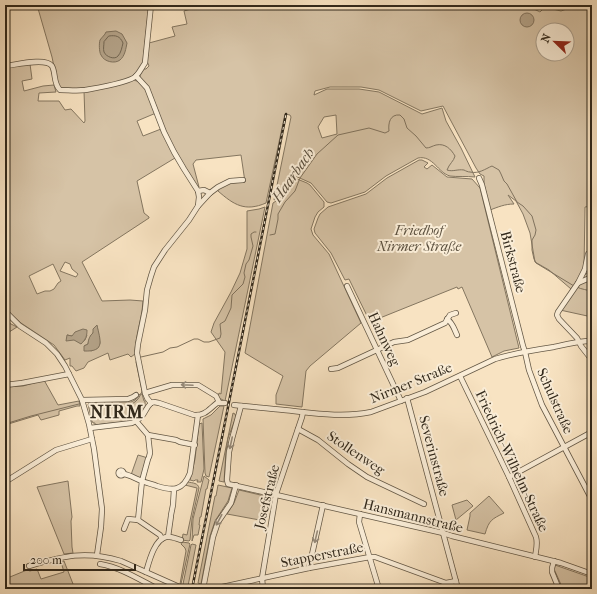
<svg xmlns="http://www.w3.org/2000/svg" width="597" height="594" viewBox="0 0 597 594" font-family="'IM FELL French Canon',serif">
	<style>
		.green { fill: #d6c3a6; stroke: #847660; fill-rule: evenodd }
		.water { fill: #b4a389; stroke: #80725d }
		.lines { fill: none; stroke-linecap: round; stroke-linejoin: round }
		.shore { stroke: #726652; stroke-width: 1 }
		.stream { stroke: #80725d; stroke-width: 1 }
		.minor-casing { stroke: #635745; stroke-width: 6 }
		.minor { stroke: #faedd7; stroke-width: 4.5 }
		.rail-casing { stroke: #31281b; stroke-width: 2.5 }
		.rail { stroke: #faedd7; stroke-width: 1; stroke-dasharray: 3; stroke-linecap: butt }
		.oneway { stroke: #968a79 }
		.labels { text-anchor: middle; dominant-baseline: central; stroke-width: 4; stroke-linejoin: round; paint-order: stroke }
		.park-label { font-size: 14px; font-style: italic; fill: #5a4f3e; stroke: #faedd7 }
		.street-label { font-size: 14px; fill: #31281b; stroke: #faedd7 }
		.water-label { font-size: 15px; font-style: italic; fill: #584d3c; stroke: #faedd7 }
		.district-label { font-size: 18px; font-weight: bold; letter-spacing: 1px; fill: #31281b; stroke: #faedd7 }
	</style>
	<rect width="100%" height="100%" fill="#f8e3c2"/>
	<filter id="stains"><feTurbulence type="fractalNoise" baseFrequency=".005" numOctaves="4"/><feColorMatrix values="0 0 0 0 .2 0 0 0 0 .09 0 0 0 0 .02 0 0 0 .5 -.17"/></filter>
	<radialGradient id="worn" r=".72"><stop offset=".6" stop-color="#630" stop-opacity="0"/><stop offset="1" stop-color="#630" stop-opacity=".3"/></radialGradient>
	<g class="green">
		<path d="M37,5H149L143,62C140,67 138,72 134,75C125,82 94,88 83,88C75,89 68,88 61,88L58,86L52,57Z"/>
		<path d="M204,5H526L540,12L545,7L561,11L577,5H592V206L585,207L584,269L578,281L571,289L549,270L535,262L530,233L523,214L516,201L508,195L514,204C505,204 498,207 490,210L484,184V176L480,174L476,168L443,106L421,111L379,90L361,87H330L315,91L314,95L327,89H359L379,92L422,114L442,108L446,121L461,148L475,177C467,176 457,177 450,176C438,173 433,155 418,158L386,176L365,192L331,203L327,202L311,183L293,175C287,187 286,194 274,200L291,117L290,115L285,114L266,203C245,212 234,205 218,191L217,189L231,183L245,182L241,155L196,160L193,164L199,187L197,186L176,152L140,77V75L143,69H146L149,66L147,61L149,43L175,36L172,27L187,24L184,11ZM543,30H567V54H543ZM336,115L337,134L322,138L318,127L324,117Z"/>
		<path d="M30,64L32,79L22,81L24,91L43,86L54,85L56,92L39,93L38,101H59L65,110L71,109L84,123L85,121L84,91L132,80C145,80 152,103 156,113L137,121L143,136L161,129L175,158L137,181L144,213L149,217V218L82,262L102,301L130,300L143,301C142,319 135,336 135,354L131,357L128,354L110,360L108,353L88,362L84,368L76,371L72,366H70V358L65,360L54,345L21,323L5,309V68ZM65,262L70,264L72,269L78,274L76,277L60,271ZM53,264L61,281L58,283L54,289L50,291H45L37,294L29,276ZM97,326L100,343L98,348L91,351L84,346L88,344C89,337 94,332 97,326ZM67,335L72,336L87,335L85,340L81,343Z"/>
		<path d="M419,160H422L428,163L424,167L427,169L432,165L447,177L472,179L480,188L519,348L504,351L492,357L462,287L458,289L457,287L370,322L349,279L345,280L331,253L315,233L314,229L318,218L320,214L328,207L366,194L387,178Z"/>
		<path d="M297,179L307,183L310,185L324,202V207L318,212L315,217L311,229L313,235L329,254L361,323L310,366L306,371L302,407L276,404V395L283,376L245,353L273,203C283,197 290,189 297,179Z"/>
		<path d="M265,207L225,401L221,399H219L218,397L219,393L221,394L225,352L211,332L214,323L231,292L240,273L247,249V211L259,209Z"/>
		<path d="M592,269V317L560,310L582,277Z"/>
		<path d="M5,321L17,327L6,334L5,341Z"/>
		<path d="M44,380L58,405L79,401L80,406H77L59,411V415L41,420L38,415L5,425V422L6,421L5,419V387L23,386Z"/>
		<path d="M140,394H142L144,401H145C147,420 129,421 115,423C109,423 102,424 95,425V423H93V422H92L88,404L92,403V402H131L135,400Z"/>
		<path d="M220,406H224L209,477L206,476L205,473L203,419L211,415Z"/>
		<path d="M233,413L235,414L236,417L228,438L226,451L224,482L219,481Z"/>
		<path d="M202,423L204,469L201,482H197L198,480H195L194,481L190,480L195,459L199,424Z"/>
		<path d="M138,455L148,458L141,477L139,478L131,475Z"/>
		<path d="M204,476L209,480L207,489H206L201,517H200L199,525H200L198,535H194L192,541L193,519Z"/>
		<path d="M68,481L72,517L71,521L72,547L73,553L64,554L37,487Z"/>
		<path d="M188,482C193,483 198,483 199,488L192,519L190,540L189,541L182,540L183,534L187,535L197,488L185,485Z"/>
		<path d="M218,485L232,488L228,501L215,521L210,536L201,584L198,583L215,496H216Z"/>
		<path d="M239,490L269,497L265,521L227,514L234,503Z"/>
		<path d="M489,496L504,513C492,519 489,520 485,534L467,530L470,516V513Z"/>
		<path d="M467,500L473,506L456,520L452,505Z"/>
		<path d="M182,542L189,543L190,544L181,584H180L186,551L185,548L181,544Z"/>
		<path d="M192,544L196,545L188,586L183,584L191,545Z"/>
		<path d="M64,561L75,589H5V579L27,570L30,571L37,569L41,579L64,572L61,562Z"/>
		<path d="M555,565L592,578V589H563L554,569Z"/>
	</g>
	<g class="water">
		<circle cx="527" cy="20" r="7"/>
		<path d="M116,31L122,34L127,43C126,48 125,56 120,60C115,64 104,62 101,55C99,52 99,43 100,40C102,37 105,35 106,32Z"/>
		<path d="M97,325C100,340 106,352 84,351V346L88,344C88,340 90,335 93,333V329Z"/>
		<path d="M83,329L87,330C87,336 86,339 81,344L74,340L66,341L67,335L72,336L75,332Z"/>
	</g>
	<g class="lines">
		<path class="shore" d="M109,36C116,35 120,36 123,43C122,47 121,53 118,56C115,60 106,57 104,52C103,49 104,45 104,42Z"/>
		<g class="stream">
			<path d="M270,235L275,234L278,219V214L285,202L295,191L300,178L317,154L338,135L369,128L385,133L389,131C388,123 390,114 400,115L404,119L407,128L416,136L426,148C430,148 432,146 436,145C445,143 451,149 455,156C454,161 449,164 447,170C453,172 457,169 464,170C466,171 468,172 470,172C479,174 485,169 492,166L499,170L501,174L504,181L507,184L517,202L523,206L532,216L536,230L535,235L532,240V250L534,259L536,263L574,286"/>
			<path d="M577,287C582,290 587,289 592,292"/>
			<path d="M141,357L163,352L170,348L177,347L194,339H198L204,342H209L220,338L221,334L220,324L225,321L231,308L232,295L243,284L245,277L244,273L246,264L249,260L253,246L251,237V234L254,232H256"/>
			<path d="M89,405C93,405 102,405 106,406C107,406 107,408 108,408C115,409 116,401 124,407C132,405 139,401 142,391L136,362"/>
			<path d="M5,424L31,416L79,404"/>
		</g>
		<g class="minor-casing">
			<g id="minor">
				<path d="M5,6L9,5"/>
				<path d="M5,66C15,65 46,57 52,66C56,73 53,83 60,90C68,90 77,91 85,90C96,88 129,83 136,76C140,72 142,67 145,63L151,5"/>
				<path d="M136,76L147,88L164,132L174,152L184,169L198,191L199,197L198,206"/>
				<path d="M479,178L482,185L523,346L525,352L529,370L542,405L592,500"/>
				<path d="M210,193L218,187L230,181L243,180"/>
				<path d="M588,254L585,269L578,283L558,312L557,315L559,319L577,338L581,346L592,360"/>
				<path d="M578,283L592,277"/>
				<path d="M347,286L401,401"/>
				<path d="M5,311L20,326L46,343L57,354L65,366L82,400L89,424L94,449L102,509L101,527L97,555"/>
				<path d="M447,319C453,323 454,329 457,335"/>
				<path d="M331,369L338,368L394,342L408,340L445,323L450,315L456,313"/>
				<path d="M460,376L509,477L536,537C538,544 536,550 535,557"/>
				<path d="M5,385L22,383L69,374"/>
				<path d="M145,393L172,385H198L216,396L219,402"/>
				<path d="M407,398L458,589"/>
				<path d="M82,400L128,399L133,397L136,395"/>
				<path d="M151,403L147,398L145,393L137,353L138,344L145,310L147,290L151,276L154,267L165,250L189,220L198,206L210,193L204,190L198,191"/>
				<path d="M151,403L154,402L159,403L194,415C205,416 209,409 217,403H225"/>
				<path d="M234,405C251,407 268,408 284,410C313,413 342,418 371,412L425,392L495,359C514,353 534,350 554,347C567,344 579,341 592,341"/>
				<path d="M241,406L232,439L229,452L227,480L228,484L443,533L452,536L561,563L592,574"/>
				<path d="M136,421L148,435L176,440L180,442L195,445"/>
				<path d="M90,428L132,423C146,417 143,411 151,403"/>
				<path d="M298,429L318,440L348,464L367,477L424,504"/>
				<path d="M148,435L150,453L149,457"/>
				<circle cx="121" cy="473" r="2.5"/>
				<path d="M124,474C130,475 136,479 142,481C146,483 152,484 157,486C173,491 183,491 190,473L198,415"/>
				<path d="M509,477L592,432"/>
				<path d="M5,482L56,450L92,439"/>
				<path d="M360,514L359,522L379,589"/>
				<path d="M171,515L173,505L174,489"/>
				<path d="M138,520L142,481L148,459"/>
				<path d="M124,529L128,519L138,520L160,535L162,539"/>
				<path d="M168,537L171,516"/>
				<path d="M554,561L552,568V572L559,589"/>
				<path d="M100,564C119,567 137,578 154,587"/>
				<path d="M29,566C64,556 85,550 121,561L184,589"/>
				<path d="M309,568L323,505"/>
				<path d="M146,572C149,562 154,540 166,537C170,536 177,539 181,540"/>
				<path d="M203,589L213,537L218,522L231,503L236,485"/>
				<path d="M213,589L309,568L370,557H375L446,583L456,581"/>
				<path d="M263,589L262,578L276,494L302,417L303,412"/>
			</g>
		</g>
		<use href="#minor" class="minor"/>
		<g class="rail-casing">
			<path id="rail" d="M192,589L286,114"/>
		</g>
		<use href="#rail" class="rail"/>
	</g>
	<defs><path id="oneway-shaft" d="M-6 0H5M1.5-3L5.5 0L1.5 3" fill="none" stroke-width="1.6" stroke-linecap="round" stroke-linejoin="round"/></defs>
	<g class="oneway">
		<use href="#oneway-shaft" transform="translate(187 385) rotate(-177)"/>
		<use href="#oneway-shaft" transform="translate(231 443) rotate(102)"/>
		<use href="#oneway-shaft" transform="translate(219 520) rotate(118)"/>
		<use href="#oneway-shaft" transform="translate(316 537) rotate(103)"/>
	</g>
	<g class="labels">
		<g class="park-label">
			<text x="419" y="230">Friedhof<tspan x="419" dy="16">Nirmer Straße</tspan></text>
		</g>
		<g class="street-label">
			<text transform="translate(513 262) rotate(75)">Birkstraße</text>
			<text transform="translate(384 339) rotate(65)">Hahnweg</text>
			<text transform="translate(411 383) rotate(-22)">Nirmer Straße</text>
			<text transform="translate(555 401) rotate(66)">Schulstraße</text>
			<text transform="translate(356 453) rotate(34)">Stollenweg</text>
			<text transform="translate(434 456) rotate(75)">Severinstraße</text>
			<text transform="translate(512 461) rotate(65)">Friedrich-Wilhelm-Straße</text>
			<text transform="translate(267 497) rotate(-76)">Josefstraße</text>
			<text transform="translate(413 516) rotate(14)">Hansmannstraße</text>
			<text transform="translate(322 555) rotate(-11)">Stapperstraße</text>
		</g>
		<g class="water-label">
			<text transform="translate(293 175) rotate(-55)">Haarbach</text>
		</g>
		<g class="district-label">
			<text x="117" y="412">NIRM</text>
		</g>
	</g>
	<rect width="597" height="594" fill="none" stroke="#f8e3c2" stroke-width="20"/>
	<rect x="6" y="6" width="585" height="582" fill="none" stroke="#31281b" stroke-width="2"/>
	<rect x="10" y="10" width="577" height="574" fill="none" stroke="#31281b"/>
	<g transform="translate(555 42) rotate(293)"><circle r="19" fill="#faedd7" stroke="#aa9e8c"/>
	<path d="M0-3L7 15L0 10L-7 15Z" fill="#8f2418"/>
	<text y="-6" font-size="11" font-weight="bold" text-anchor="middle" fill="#31281b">N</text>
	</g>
	<path d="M24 564v6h111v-6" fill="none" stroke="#31281b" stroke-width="2"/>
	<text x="30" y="564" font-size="12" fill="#31281b" stroke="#faedd7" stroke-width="3" paint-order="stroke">200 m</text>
	<rect width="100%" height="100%" filter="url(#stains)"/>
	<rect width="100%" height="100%" fill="url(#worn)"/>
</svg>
